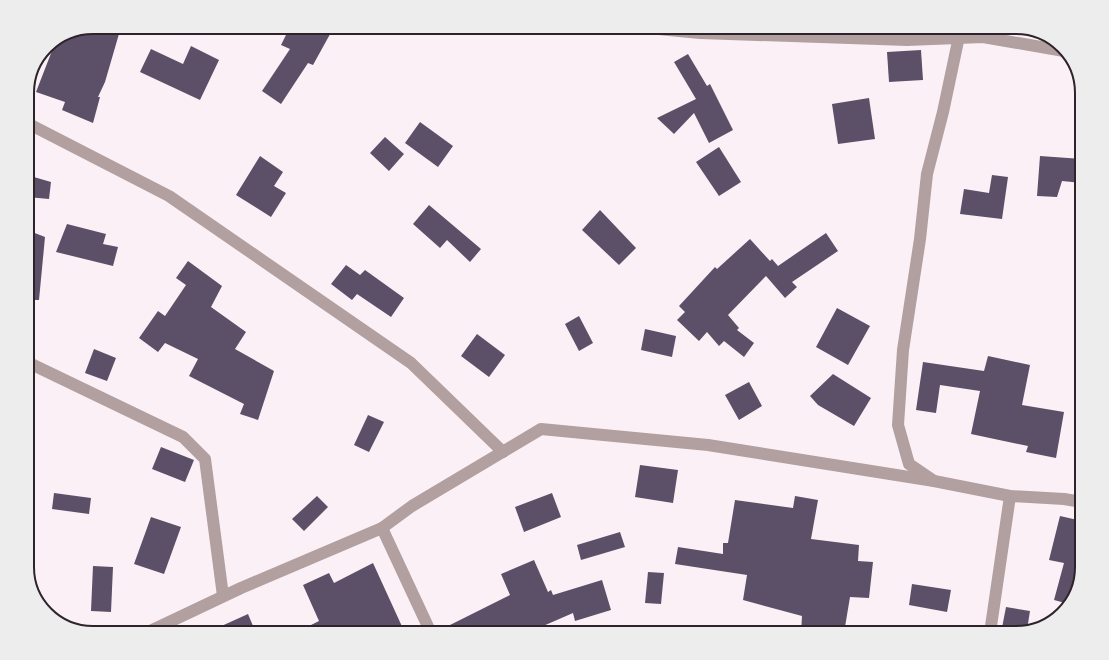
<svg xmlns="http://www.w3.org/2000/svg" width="1109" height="660" viewBox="0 0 1109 660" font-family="Barlow,sans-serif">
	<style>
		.building { fill: #5b5067 }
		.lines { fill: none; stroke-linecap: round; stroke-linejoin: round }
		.street { stroke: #b2a0a1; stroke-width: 12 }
		.rim { fill: none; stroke: #2e232a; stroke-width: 2 }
	</style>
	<rect width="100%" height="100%" fill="#fcf0f7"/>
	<g class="building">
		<path d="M93,27H121L105,82L98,97H100L93,123L62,110L65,102L36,92L55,43Z"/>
		<path d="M290,27H334L313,65L308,63L281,104L262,91L290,49L281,45Z"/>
		<path d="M191,46L219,60L200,100L140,72L151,49L183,64Z"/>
		<path d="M921,50L923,80L889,82L887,52Z"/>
		<path d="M688,54L707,86L710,84L733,130L709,143L694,113L674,134L657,118L696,99L674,62Z"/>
		<path d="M869,98L875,139L838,144L832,104Z"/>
		<path d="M420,122L453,146L438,167L405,143Z"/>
		<path d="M385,137L404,154L389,171L370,153Z"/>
		<path d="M719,147L741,182L719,196L696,162Z"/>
		<path d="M260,156L283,172L274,186L286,193L271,217L236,195Z"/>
		<path d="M1040,156L1082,159V183L1062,181L1057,197L1037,196Z"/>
		<path d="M27,175L51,182L49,199L27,197Z"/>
		<path d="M992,175L1008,177L1002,219L960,214L964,189L989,193Z"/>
		<path d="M429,205L481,249L470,262L447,240L440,248L413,224Z"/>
		<path d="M600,210L636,248L619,265L582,230Z"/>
		<path d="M67,224L106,234L103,244L118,247L113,266L56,252Z"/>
		<path d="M27,230L45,237L39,300H27Z"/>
		<path d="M826,233L838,251L792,282L797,287L785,298L766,276L728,315L739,328L737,330L754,343L744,357L724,341L719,346L707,332L699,341L677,320L685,312L679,306L715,267L717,269L750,239L770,261L772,259L778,266Z"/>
		<path d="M188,261L222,286L211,307L246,332L235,349L274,371L258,420L240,414L244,404L189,376L198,359L165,343L158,352L139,338L158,311L165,316L186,285L176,278Z"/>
		<path d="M346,265L360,275L365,270L404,298L391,317L357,294L352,300L331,284Z"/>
		<path d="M837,308L870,326L848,365L816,347Z"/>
		<path d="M579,316L593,343L579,351L565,324Z"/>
		<path d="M645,329L676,336L672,357L641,350Z"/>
		<path d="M477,334L505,355L489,377L461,356Z"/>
		<path d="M94,349L116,358L107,381L85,373Z"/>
		<path d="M988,356L1030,365L1022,405L1064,412L1056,458L1026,452L1028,446L971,434L980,391L940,385L936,413L916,410L923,362L984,371Z"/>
		<path d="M833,374L871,398L854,426L818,405L810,396Z"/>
		<path d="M749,382L762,406L739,420L725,395Z"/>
		<path d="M368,415L384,422L369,452L354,445Z"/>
		<path d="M161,447L194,460L185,482L152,469Z"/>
		<path d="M640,465L678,470L673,503L635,497Z"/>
		<path d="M54,493L91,498L89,514L52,509Z"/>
		<path d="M552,493L561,517L524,532L515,507Z"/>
		<path d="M317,496L328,507L304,531L292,519Z"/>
		<path d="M795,496L818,500L811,539L859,545L858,561L873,562L869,598L850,597L844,633H801L802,616L743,600L747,575L675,564L678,547L723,554V543H728L735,500L793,508Z"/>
		<path d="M1060,516L1082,521V567L1073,600L1069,604L1054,600L1064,563L1049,560Z"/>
		<path d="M151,517L181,527L164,574L134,564Z"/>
		<path d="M620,532L625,547L581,560L577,545Z"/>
		<path d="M534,560L548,592L551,590L553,595L602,580L611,610L575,621L573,613L527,633H438V631L510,595L501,574Z"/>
		<path d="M373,563L405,633H295L319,621L303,585L329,573L334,583Z"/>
		<path d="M93,566L113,567L111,612L91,611Z"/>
		<path d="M648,572L664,573L661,604L645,603Z"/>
		<path d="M912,584L951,590L947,612L909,605Z"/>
		<path d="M1006,607L1030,611L1027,630L1016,633H1001Z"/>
		<path d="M248,614L256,633H206Z"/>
	</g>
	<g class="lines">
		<g class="street">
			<path d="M638,27L700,33L907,40L983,37L1064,51"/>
			<path d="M961,27L943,112L927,174L920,239L903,350L898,425L909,464L934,481L1010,496L1064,499L1082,502"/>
			<path d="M27,123L169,196L411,363L503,452"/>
			<path d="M27,362L183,437L205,459L223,596"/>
			<path d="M382,528L431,633"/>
			<path d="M146,633L241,588L382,528L412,506L541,429L708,445L934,481"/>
			<path d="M990,633L1010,496"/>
		</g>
	</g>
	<path d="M0 0H1109V660H0ZM93 34H1016A59 59 0 0 1 1075 93V567A59 59 0 0 1 1016 626H93A59 59 0 0 1 34 567V93A59 59 0 0 1 93 34Z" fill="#eeedee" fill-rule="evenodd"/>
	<path class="rim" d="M93 34H1016A59 59 0 0 1 1075 93V567A59 59 0 0 1 1016 626H93A59 59 0 0 1 34 567V93A59 59 0 0 1 93 34Z"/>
</svg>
